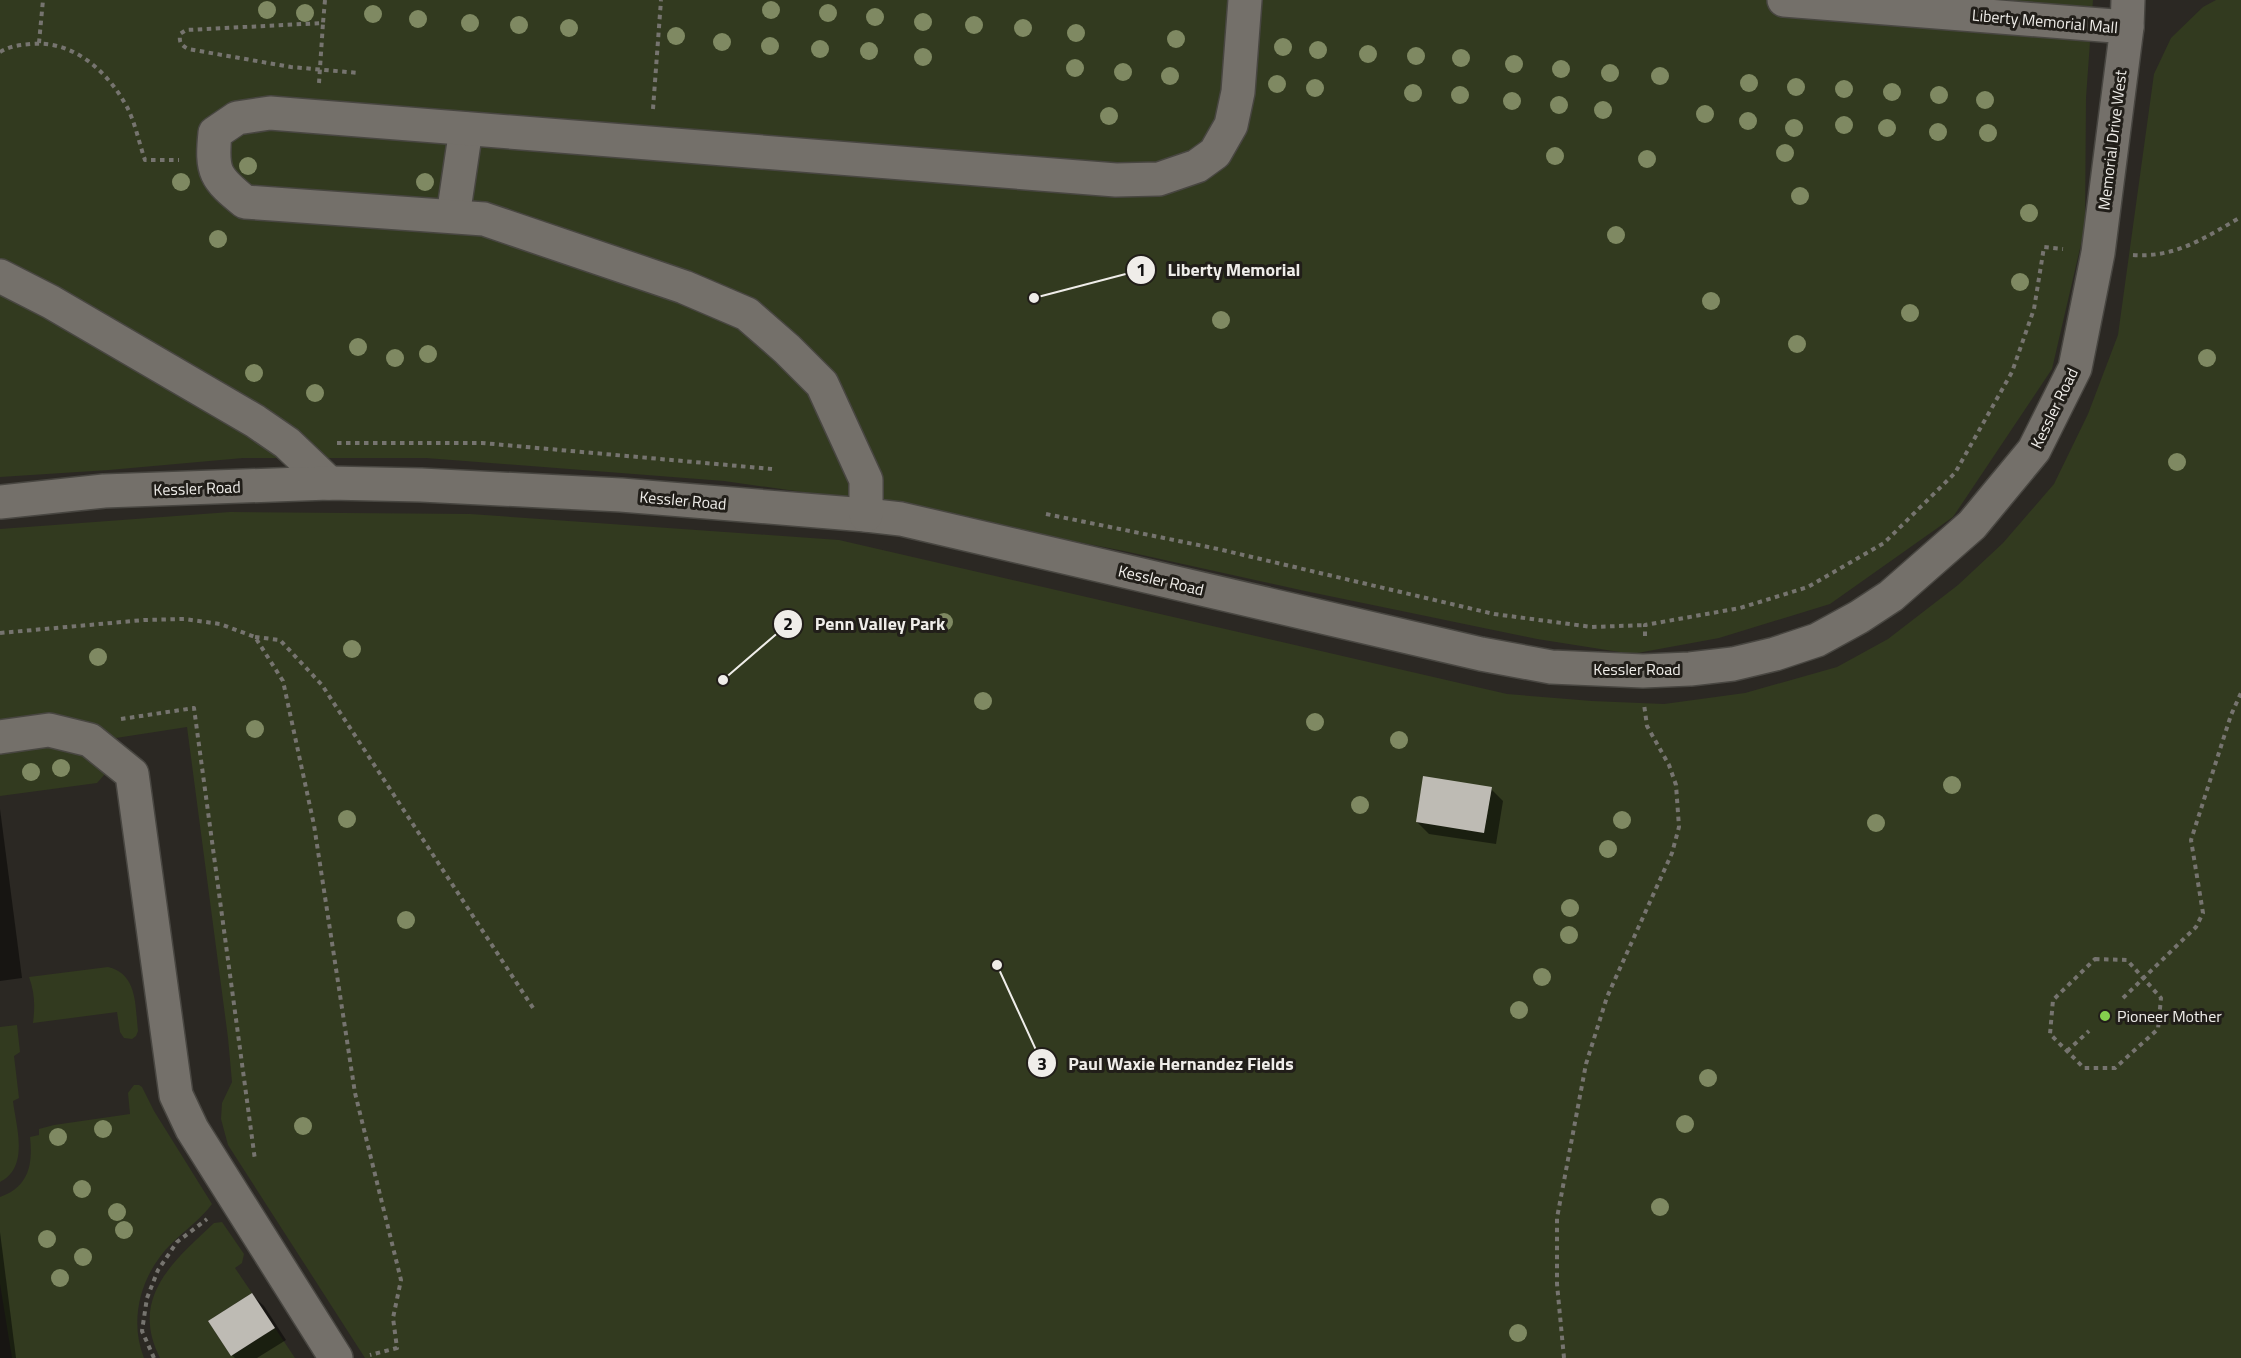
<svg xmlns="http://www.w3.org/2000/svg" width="2241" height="1358" viewBox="0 0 2241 1358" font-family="'Titillium Web',sans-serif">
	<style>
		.green { fill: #323a1f }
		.shadow { fill: #0007 }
		.building { fill: #bebbb4 }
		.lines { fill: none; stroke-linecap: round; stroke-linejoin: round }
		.minor-casing { stroke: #484641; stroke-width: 36 }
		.path { stroke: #76746f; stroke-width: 4; stroke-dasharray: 4.5 4.5; stroke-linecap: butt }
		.minor { stroke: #74706a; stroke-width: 33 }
		.tree { fill: #7f8962 }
		.poi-dot { fill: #85cf4d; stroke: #211e19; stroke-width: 2 }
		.labels { text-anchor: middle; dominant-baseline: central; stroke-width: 6; stroke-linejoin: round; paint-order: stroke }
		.street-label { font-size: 16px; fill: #efede9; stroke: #211e19 }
		.poi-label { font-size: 16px; fill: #efede9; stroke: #211e19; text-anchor: start }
		.leader { fill: none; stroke: #efede9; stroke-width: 2 }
		.callout-dot { fill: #efede9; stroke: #211e19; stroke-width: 2 }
		.mark-label { font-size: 18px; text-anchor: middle; font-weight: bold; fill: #111 }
		.callout-label { font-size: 18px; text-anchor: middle; font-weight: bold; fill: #efede9; stroke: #211e19; stroke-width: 6; stroke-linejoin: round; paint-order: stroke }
	</style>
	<rect width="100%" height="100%" fill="#2b2823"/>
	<g class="green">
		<path d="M0,0H2093L2086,98L2085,227L2052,369L1953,517L1830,604L1719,638L1632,654L1537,639L1305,591L1124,551L866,501L724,481L426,458H243L109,470L0,477Z"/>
		<path d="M2216,0H2241V1358H365L228,1145L221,1119L222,1103L232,1082L228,1038L187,727L116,738L58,715L0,722V529L230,512L470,514L839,540L1507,694L1592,701L1664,704L1745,693L1837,667L1888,639L1958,585L2003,543L2054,484L2088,414L2118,335L2154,74L2171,38L2203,7Z"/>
		<path d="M50,747L79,752L105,774L97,783L0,796V753Z"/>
		<path d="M108,967C138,974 135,1006 138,1031L136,1036L132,1039L124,1038L120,1032L117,1012L33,1023C35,1007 35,993 29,977Z"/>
		<path d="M17,1025L20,1052L14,1056L19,1098L13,1101C16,1127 30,1167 0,1182V1027Z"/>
		<path d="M134,1085H139L142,1087L154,1111L212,1204C201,1219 185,1230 172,1243C142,1272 128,1318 144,1358H12L0,1284V1197C29,1187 33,1164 30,1137L39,1135V1129L54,1125L130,1114L128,1093Z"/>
		<path d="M222,1222L244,1254L242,1263L235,1268L252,1293L208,1321L231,1356L275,1328L295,1358H160C129,1297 174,1261 214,1223Z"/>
	</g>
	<g class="shadow">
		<path d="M1491,789L1503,801L1496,844L1429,834L1417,822Z"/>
		<path d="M0,809L22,978L0,981Z"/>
		<path d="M0,1232L16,1358H0Z"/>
		<path d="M252,1295L264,1306L286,1340L257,1358H235L232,1355Z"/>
	</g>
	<g class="building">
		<path d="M1423,776L1492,787L1484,833L1416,822Z"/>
		<path d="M252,1293L275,1328L231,1356L208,1321Z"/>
	</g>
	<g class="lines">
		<g class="minor-casing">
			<g id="minor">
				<path d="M1784,0L2127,27"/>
				<path d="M453,216L466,129"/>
				<path d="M0,276L51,302L255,421L287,443L329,483"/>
				<path d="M0,502L104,491L329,483L421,485L621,495L866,515L901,519L1481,654L1551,667L1643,671L1690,669L1733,664L1775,654L1817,640L1859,617L1891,596L1972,525L2034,450L2075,368L2098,253L2127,27L2128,0"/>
				<path d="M866,515V480L822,384L787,349L747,314L684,287L484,219L245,202C215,178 211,172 215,133L237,118L270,113L1116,180L1159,179L1197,166L1215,153L1231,125L1238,92L1245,0"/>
				<path d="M0,737L49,730L90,740L132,774L176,1095L192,1129L336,1358"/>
			</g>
		</g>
		<g class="path">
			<path d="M325,0L323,23L186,30L180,34C179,43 181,45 188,49L291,67L359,73"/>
			<path d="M39,43L43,0"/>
			<path d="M0,52C10,46 19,45 31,44C74,40 108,72 127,107C135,122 139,143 145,160H179"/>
			<path d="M319,83L323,23"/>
			<path d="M653,109L661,0"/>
			<path d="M2133,255C2176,258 2206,237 2241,217"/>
			<path d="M337,443H482L772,469"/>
			<path d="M1046,514L1218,549L1494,614L1592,627L1645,625"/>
			<path d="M0,633L144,620L184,619L220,624L255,637L283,681L314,825L355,1093L401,1280L393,1318L397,1348L370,1355"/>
			<path d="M1645,636V625L1740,608L1808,587L1884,543L1955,473L2012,372L2034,309L2044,247L2063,249"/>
			<path d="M255,637L280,640L322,685L535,1011"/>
			<path d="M121,719L194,708L255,1160"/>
			<path d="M2095,959L2127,960L2161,998L2158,1029L2115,1068H2084L2050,1034L2053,1000Z"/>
			<path d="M2123,998L2196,927L2203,913L2191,840L2231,715L2241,693"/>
			<path d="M2067,1051L2089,1031"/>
			<path d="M154,1358L142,1331L147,1298L158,1270L177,1242L207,1219"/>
			<path d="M1564,1358L1557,1284V1218L1586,1064L1607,997L1672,853L1679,827L1676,785L1669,765L1647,726L1644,704"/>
		</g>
		<use href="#minor" class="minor"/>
	</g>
	<g class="tree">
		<circle cx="267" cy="10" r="9"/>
		<circle cx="771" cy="10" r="9"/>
		<circle cx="305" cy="13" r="9"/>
		<circle cx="828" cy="13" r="9"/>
		<circle cx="373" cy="14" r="9"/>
		<circle cx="875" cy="17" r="9"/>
		<circle cx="418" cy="19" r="9"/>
		<circle cx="923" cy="22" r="9"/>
		<circle cx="470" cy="23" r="9"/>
		<circle cx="519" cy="25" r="9"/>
		<circle cx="974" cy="25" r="9"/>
		<circle cx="569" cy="28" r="9"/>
		<circle cx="1023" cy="28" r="9"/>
		<circle cx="1076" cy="33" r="9"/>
		<circle cx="676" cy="36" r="9"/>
		<circle cx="1176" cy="39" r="9"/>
		<circle cx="722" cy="42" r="9"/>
		<circle cx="770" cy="46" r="9"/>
		<circle cx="1283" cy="47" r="9"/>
		<circle cx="820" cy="49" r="9"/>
		<circle cx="1318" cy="50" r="9"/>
		<circle cx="869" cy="51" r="9"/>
		<circle cx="1368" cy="54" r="9"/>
		<circle cx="1416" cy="56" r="9"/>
		<circle cx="923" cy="57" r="9"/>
		<circle cx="1461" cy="58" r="9"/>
		<circle cx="1514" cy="64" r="9"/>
		<circle cx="1075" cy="68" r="9"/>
		<circle cx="1561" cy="69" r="9"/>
		<circle cx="1123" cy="72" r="9"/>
		<circle cx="1610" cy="73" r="9"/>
		<circle cx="1170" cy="76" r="9"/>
		<circle cx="1660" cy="76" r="9"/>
		<circle cx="1749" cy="83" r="9"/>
		<circle cx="1277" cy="84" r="9"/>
		<circle cx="1796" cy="87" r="9"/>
		<circle cx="1315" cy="88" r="9"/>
		<circle cx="1844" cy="89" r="9"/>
		<circle cx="1892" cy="92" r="9"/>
		<circle cx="1413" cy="93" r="9"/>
		<circle cx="1460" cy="95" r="9"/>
		<circle cx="1939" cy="95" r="9"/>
		<circle cx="1985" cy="100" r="9"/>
		<circle cx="1512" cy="101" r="9"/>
		<circle cx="1559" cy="105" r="9"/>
		<circle cx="1603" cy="110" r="9"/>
		<circle cx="1705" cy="114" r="9"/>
		<circle cx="1109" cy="116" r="9"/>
		<circle cx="1748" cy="121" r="9"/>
		<circle cx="1844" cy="125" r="9"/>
		<circle cx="1794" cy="128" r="9"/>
		<circle cx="1887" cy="128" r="9"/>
		<circle cx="1938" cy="132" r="9"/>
		<circle cx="1988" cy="133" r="9"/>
		<circle cx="1785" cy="153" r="9"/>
		<circle cx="1555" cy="156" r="9"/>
		<circle cx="1647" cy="159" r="9"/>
		<circle cx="248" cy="166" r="9"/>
		<circle cx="181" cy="182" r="9"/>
		<circle cx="425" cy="182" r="9"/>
		<circle cx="1800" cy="196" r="9"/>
		<circle cx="2029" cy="213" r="9"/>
		<circle cx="1616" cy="235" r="9"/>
		<circle cx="218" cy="239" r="9"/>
		<circle cx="2020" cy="282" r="9"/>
		<circle cx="1711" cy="301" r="9"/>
		<circle cx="1910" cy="313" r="9"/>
		<circle cx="1221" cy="320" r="9"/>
		<circle cx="1797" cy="344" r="9"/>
		<circle cx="358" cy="347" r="9"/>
		<circle cx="428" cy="354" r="9"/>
		<circle cx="395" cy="358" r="9"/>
		<circle cx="2207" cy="358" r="9"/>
		<circle cx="254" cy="373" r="9"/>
		<circle cx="315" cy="393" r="9"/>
		<circle cx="2177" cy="462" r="9"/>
		<circle cx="944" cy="622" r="9"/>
		<circle cx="352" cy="649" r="9"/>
		<circle cx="98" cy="657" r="9"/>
		<circle cx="983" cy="701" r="9"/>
		<circle cx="1315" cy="722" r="9"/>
		<circle cx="255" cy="729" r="9"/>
		<circle cx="1399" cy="740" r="9"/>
		<circle cx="61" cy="768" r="9"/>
		<circle cx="31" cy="772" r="9"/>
		<circle cx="1952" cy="785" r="9"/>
		<circle cx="1360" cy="805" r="9"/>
		<circle cx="347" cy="819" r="9"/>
		<circle cx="1622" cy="820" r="9"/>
		<circle cx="1876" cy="823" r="9"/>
		<circle cx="1608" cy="849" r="9"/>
		<circle cx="1570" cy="908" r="9"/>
		<circle cx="406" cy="920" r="9"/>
		<circle cx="1569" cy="935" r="9"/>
		<circle cx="1542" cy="977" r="9"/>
		<circle cx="1519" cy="1010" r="9"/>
		<circle cx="1708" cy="1078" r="9"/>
		<circle cx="1685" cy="1124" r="9"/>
		<circle cx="303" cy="1126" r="9"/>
		<circle cx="103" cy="1129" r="9"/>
		<circle cx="58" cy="1137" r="9"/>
		<circle cx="82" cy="1189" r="9"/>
		<circle cx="1660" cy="1207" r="9"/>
		<circle cx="117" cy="1212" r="9"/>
		<circle cx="124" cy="1230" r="9"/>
		<circle cx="47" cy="1239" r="9"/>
		<circle cx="83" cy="1257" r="9"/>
		<circle cx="60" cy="1278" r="9"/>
		<circle cx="1518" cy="1333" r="9"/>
	</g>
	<circle class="poi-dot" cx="2105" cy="1016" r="6"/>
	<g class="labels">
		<g class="street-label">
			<text transform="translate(2045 21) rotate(5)">Liberty Memorial Mall</text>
			<text transform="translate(2112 140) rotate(-83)">Memorial Drive West</text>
			<text transform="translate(2054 408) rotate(-64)">Kessler Road</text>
			<text transform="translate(197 488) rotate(-2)">Kessler Road</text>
			<text transform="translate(683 500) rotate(5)">Kessler Road</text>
			<text transform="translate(1161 580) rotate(13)">Kessler Road</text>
			<text x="1637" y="669">Kessler Road</text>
		</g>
		<g class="poi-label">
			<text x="2117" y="1016">Pioneer Mother</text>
		</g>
	</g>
	<path class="leader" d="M1034 298L1141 270M723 680L788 624M997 965L1042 1063"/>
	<g class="callout-dot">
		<circle cx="1034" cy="298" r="6"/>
		<circle cx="723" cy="680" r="6"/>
		<circle cx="997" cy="965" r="6"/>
		<circle cx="1141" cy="270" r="15"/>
		<circle cx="788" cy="624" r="15"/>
		<circle cx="1042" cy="1063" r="15"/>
	</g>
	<g class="mark-label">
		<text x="1141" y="276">1</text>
		<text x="788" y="630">2</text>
		<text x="1042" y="1070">3</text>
	</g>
	<g class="callout-label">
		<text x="1234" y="276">Liberty Memorial</text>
		<text x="880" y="630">Penn Valley Park</text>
		<text x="1181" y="1070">Paul Waxie Hernandez Fields</text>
	</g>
</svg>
